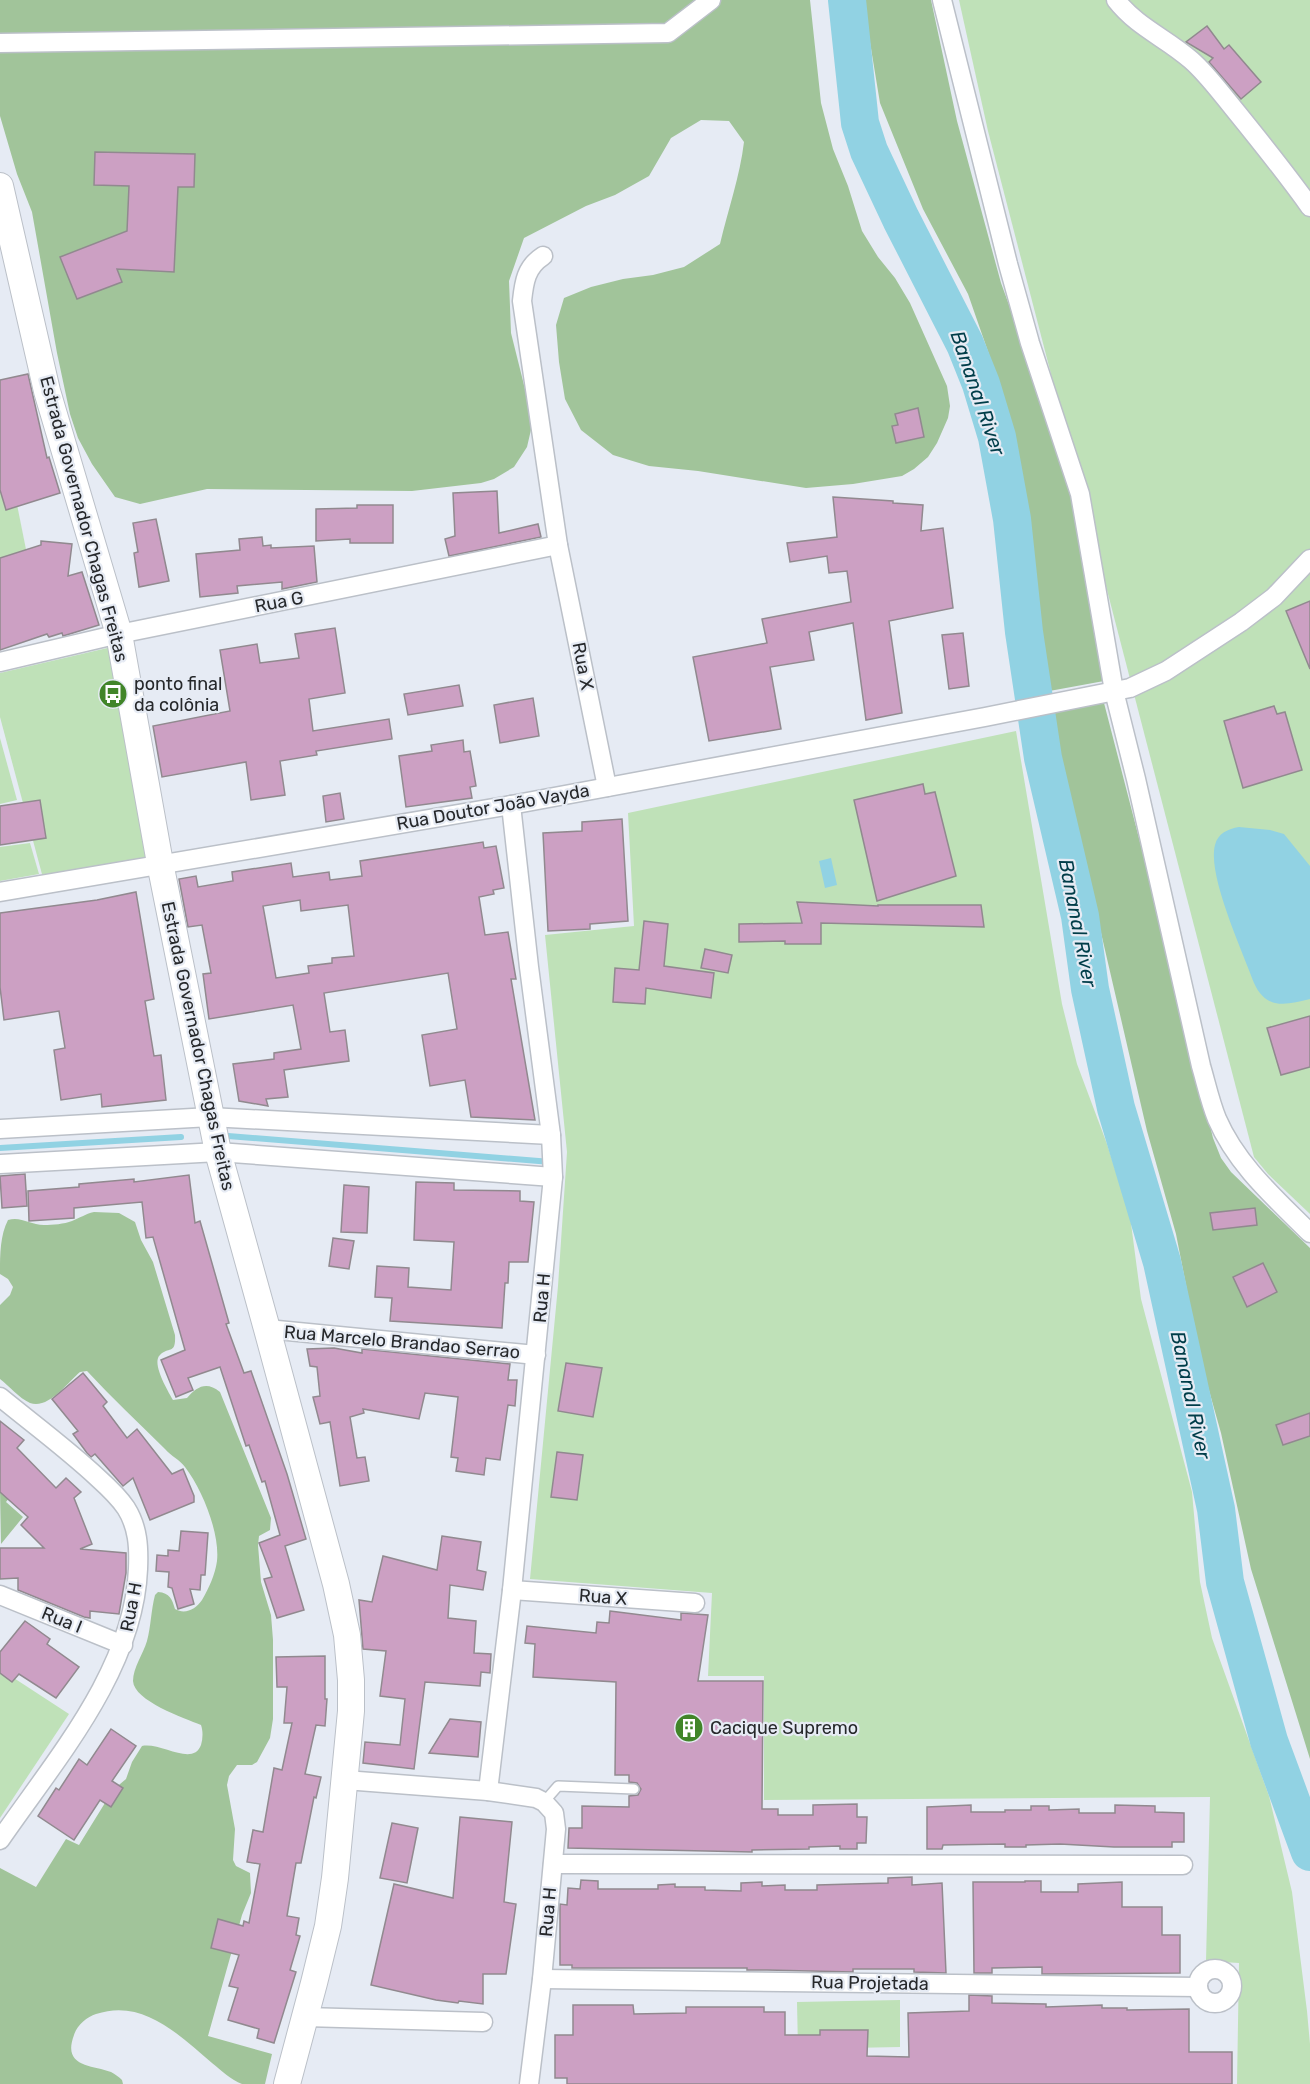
<svg xmlns="http://www.w3.org/2000/svg" width="1310" height="2084" viewBox="0 0 1310 2084" font-family="Rubik,sans-serif">
	<style>
		.green { fill: #bfe1b8 }
		.forest { fill: #a1c49a }
		.water { fill: #91d2e3 }
		.lines { fill: none; stroke-linecap: round; stroke-linejoin: round }
		.stream { stroke: #91d2e3; stroke-width: 6 }
		.river { stroke: #91d2e3; stroke-width: 38 }
		.building { fill: #cca0c3; stroke: #91898f; stroke-width: 1.5; fill-rule: evenodd }
		.service-casing { stroke: #bbc0c8; stroke-width: 12 }
		.minor-casing { stroke: #bbc0c8; stroke-width: 21 }
		.secondary-casing { stroke: #bbc0c8; stroke-width: 28 }
		.service { stroke: #fff; stroke-width: 9 }
		.minor { stroke: #fff; stroke-width: 18 }
		.secondary { stroke: #fff; stroke-width: 26 }
		.labels { text-anchor: middle; dominant-baseline: central; stroke-width: 4.5; stroke-linejoin: round; paint-order: stroke }
		.street-label { font-size: 18px; fill: #26282b; stroke: #e6ebf4 }
		.poi-label { font-size: 18px; fill: #26282b; stroke: #e6ebf4; text-anchor: start }
		.water-label { font-size: 20px; font-style: italic; fill: #003d49; stroke: #e6ebf4 }
	</style>
	<rect width="100%" height="100%" fill="#e6ebf4"/>
	<g class="green">
		<path d="M959,0H1310V1214L1268,1174L1254,1157L988,131Z"/>
		<path d="M0,420L42,629L0,641Z"/>
		<path d="M116,646L153,858L43,878L0,717V673Z"/>
		<path d="M1016,731L1062,1004L1077,1064L1107,1144L1130,1216L1141,1299L1192,1492L1200,1582L1212,1638L1269,1796L1292,1892L1307,2011L1310,2044V2084H1237L1239,1963L1206,1961L1210,1797L764,1800V1676H708L712,1593L530,1579L558,1286L567,1152L545,935L634,926L628,813Z"/>
		<path d="M0,738L17,800L0,804Z"/>
		<path d="M30,843L39,874L0,881V847Z"/>
		<path d="M0,1669L69,1714L0,1818Z"/>
		<path d="M900,2000V2047L798,2049L797,2002Z"/>
	</g>
	<g class="forest">
		<path d="M0,0H810L821,103L833,149L848,186L862,231L878,257L895,278L910,303L947,386L950,406L948,418L937,443L928,457L914,469L902,476L853,484L806,488L698,471L649,466L613,455L581,430L565,399L559,362L556,325L564,298L591,287L623,279L653,275L684,267L720,244C728,210 740,176 744,142L729,121L701,120L671,138L649,176L615,195L586,206L524,238L509,281L511,333L533,421L527,447L514,467L494,479L481,483L412,491L207,489L140,504L115,497L92,464L78,438L70,414L57,353L32,212L17,174L0,116Z"/>
		<path d="M863,0H931L957,121L1001,283L1049,414L1071,488L1104,681L1044,692L1031,540L1023,483L1001,389L968,294L923,209L880,103Z"/>
		<path d="M1104,703L1148,873L1213,1138L1221,1158L1231,1172L1310,1248V1759L1251,1569L1221,1433L1201,1362L1176,1234L1147,1131L1050,713Z"/>
		<path d="M94,1212L119,1213L135,1222L141,1240L153,1262L175,1335C176,1355 169,1346 160,1355C151,1363 168,1391 173,1400L187,1398C197,1386 207,1381 220,1392L271,1518L270,1530L259,1536L258,1545L261,1582L271,1615L273,1640V1719L270,1738L257,1762L252,1765H237L229,1776L227,1785L235,1829L233,1860L236,1866L250,1873L251,1893L242,1915L208,2036L272,2054L265,2084C258,2084 249,2084 242,2084C231,2080 221,2070 212,2063C179,2035 143,1998 96,2014C87,2017 77,2025 74,2035C62,2067 91,2065 111,2072C115,2074 119,2077 122,2080L123,2084H0V1868L36,1887L66,1839L79,1845L113,1790L126,1779L132,1762L142,1746C161,1742 193,1767 201,1745C203,1738 203,1731 201,1725C184,1718 134,1701 133,1681C133,1668 143,1654 147,1641C151,1626 151,1610 155,1595L158,1592C170,1593 172,1599 175,1609C185,1615 196,1609 202,1600C209,1588 215,1575 217,1561C220,1533 202,1489 185,1467C180,1460 171,1456 165,1449C139,1423 112,1398 87,1371L80,1372C68,1382 48,1410 30,1403C19,1398 9,1386 0,1379V1305L10,1295L13,1287L8,1279L0,1274C0,1256 0,1235 8,1220C21,1216 30,1225 44,1225C53,1225 64,1224 72,1221C80,1218 85,1214 94,1212Z"/>
		<path d="M0,1489L9,1498L6,1502L23,1517L1,1544Z"/>
	</g>
	<g class="water">
		<path d="M1239,827L1270,830L1284,834L1310,866V999C1286,1005 1266,1010 1254,983C1243,952 1207,875 1215,845C1218,833 1228,829 1239,827Z"/>
		<path d="M831,858L837,885L825,888L819,861Z"/>
	</g>
	<g class="lines">
		<g class="stream">
			<path d="M228,1136L551,1162"/>
			<path d="M0,1148L181,1137"/>
		</g>
		<path class="river" d="M847,0L860,123L869,151L901,219L965,344L981,384L997,437L1012,519L1024,632L1043,758L1080,916L1090,989L1116,1108L1162,1262L1216,1509L1225,1582L1269,1741L1310,1852"/>
	</g>
	<g class="building">
		<path d="M1207,26L1224,49L1229,45L1261,82L1241,99L1209,62L1213,58L1186,42Z"/>
		<path d="M95,152L195,154L194,187H178L174,272L117,269L122,282L77,299L60,257L127,231L129,186L94,185Z"/>
		<path d="M28,374L47,458L49,457L60,493L6,510L0,490V380Z"/>
		<path d="M918,408L924,437L896,443L892,426L898,425L895,414Z"/>
		<path d="M497,491L499,533L538,524L541,537L449,556L445,539L455,536L453,493Z"/>
		<path d="M833,497L893,501V503L923,505L921,531L943,528L953,608L889,621L902,713L866,720L853,623L809,632L814,660L770,667L781,729L709,741L693,657L767,643L762,619L851,602L847,571L829,573L827,556L790,562L787,543L837,537Z"/>
		<path d="M357,505H393V543H350V539L316,541V509L357,508Z"/>
		<path d="M156,519L169,581L139,587L134,553L138,552L133,523Z"/>
		<path d="M262,537L263,546L271,545V548L314,546L317,582L282,589V582L237,586L238,593L200,597L196,554L240,550L239,539Z"/>
		<path d="M41,541L72,544L68,576L82,572L99,625L63,636L62,633L49,637L47,634L0,650V558L41,545Z"/>
		<path d="M1310,601V669L1286,611Z"/>
		<path d="M335,628L345,693L309,699L313,731L389,719L392,739L316,751L317,755L280,761L285,795L251,800L246,762L162,777L153,726L230,711L220,650L257,644L260,663L299,658L295,634Z"/>
		<path d="M963,633L969,686L949,689L942,635Z"/>
		<path d="M459,685L463,706L408,715L404,694Z"/>
		<path d="M533,698L539,736L500,743L494,705Z"/>
		<path d="M1274,706L1277,714L1285,712L1302,770L1243,788L1224,721Z"/>
		<path d="M463,740L464,752L470,751L476,786L470,787L472,798L406,807L399,756L432,751L431,745Z"/>
		<path d="M923,784L925,794L935,792L956,876L877,901L854,800Z"/>
		<path d="M340,793L344,819L326,822L323,796Z"/>
		<path d="M40,800L46,838L0,845V806Z"/>
		<path d="M622,819L628,921L590,924V929L548,931L543,833L582,831V822Z"/>
		<path d="M483,842L484,848L496,846L504,888L493,890L494,894L479,897L485,935L508,932L516,979H511L535,1120L471,1117L465,1080L430,1086L422,1035L457,1029L448,973L324,993L330,1032L345,1030L349,1061L284,1070L288,1097L266,1099L268,1106L239,1101L233,1064L274,1059V1053L301,1049L293,1005L209,1019L203,974L211,973L202,925L188,927L179,879L196,876L198,887L233,881L232,872L291,863L293,877L329,872L330,880L362,876L360,861ZM300,900L301,911L348,905L354,956L332,958V963L308,966L309,973L276,978L263,906Z"/>
		<path d="M136,892L154,999L145,1001L154,1056L161,1055L166,1100L102,1107L101,1094L61,1100L54,1050L65,1048L59,1011L4,1020L0,987V913L97,900Z"/>
		<path d="M797,902L878,906V905H981L984,927L821,923V944H785V941L739,942V924L802,923Z"/>
		<path d="M644,921L668,924L664,966L714,973L711,998L646,988L645,1004L613,1002L615,968L639,970Z"/>
		<path d="M705,949L732,955L728,973L701,968Z"/>
		<path d="M1310,1016V1067L1281,1075L1267,1028Z"/>
		<path d="M25,1174L27,1206L2,1208L0,1176Z"/>
		<path d="M189,1175L195,1223L200,1221L229,1323L226,1324L244,1373L251,1371L287,1474L306,1539L285,1546L304,1610L277,1618L264,1579L272,1577L259,1543L280,1535L265,1481L262,1482L249,1445L246,1446L220,1367L188,1378L193,1390L176,1397L161,1360L185,1350L153,1237L146,1238L142,1202L74,1208V1218L29,1221L28,1191L79,1187V1184L134,1179V1182Z"/>
		<path d="M416,1182L454,1183V1190L520,1191V1201L534,1202L528,1262H509L508,1283H505L502,1328L390,1321L392,1298L375,1297L377,1266L409,1268L408,1287L451,1290L454,1242L414,1240Z"/>
		<path d="M344,1185L369,1187L367,1233L341,1232Z"/>
		<path d="M1255,1208L1257,1225L1213,1230L1210,1213Z"/>
		<path d="M333,1238L354,1241L349,1269L329,1266Z"/>
		<path d="M1263,1263L1277,1292L1247,1307L1233,1277Z"/>
		<path d="M334,1348L362,1353V1349L510,1364L508,1380H517L515,1406L508,1405L500,1460L486,1458L484,1475L456,1471L458,1458L451,1457L458,1397L425,1393L419,1419L363,1409L364,1413L350,1417L357,1458L365,1457L369,1481L340,1486L330,1422L320,1424L313,1397L320,1396L317,1367L310,1366L307,1349Z"/>
		<path d="M566,1363L602,1368L593,1417L558,1411Z"/>
		<path d="M83,1373L107,1402L103,1406L127,1438L137,1429L172,1474L183,1469L194,1496V1502L150,1520L133,1478L123,1486L95,1454L91,1457L87,1453L73,1434L78,1431L52,1399Z"/>
		<path d="M1310,1413V1436L1283,1445L1276,1425Z"/>
		<path d="M0,1421L24,1440L17,1448L56,1488L66,1478L81,1492L74,1498L92,1544L80,1549L126,1553V1573L119,1614L90,1611V1618L84,1617L18,1590V1578L0,1579V1548H44L21,1525L28,1517L0,1492Z"/>
		<path d="M557,1452L583,1455L577,1500L551,1497Z"/>
		<path d="M181,1531L208,1533L205,1575H201L200,1590L190,1589L194,1604L178,1609L172,1588L168,1587L169,1572L156,1571L157,1555L168,1556V1550L179,1551Z"/>
		<path d="M442,1536L481,1542L477,1570L486,1572L483,1590L450,1585L448,1618L476,1621L474,1653L491,1654L490,1673L481,1672L480,1686L425,1682L414,1769L363,1763L365,1742L400,1745L405,1699L380,1696L386,1651L363,1649L359,1600L372,1602L383,1556L437,1570Z"/>
		<path d="M610,1611L681,1620V1613L708,1615L698,1681H763L762,1809H778V1815H813V1805L857,1804V1817H867L866,1843H857V1849H840V1846L809,1847V1849L752,1850V1852L568,1848L569,1828H582V1806L629,1807V1796L638,1795L641,1789L637,1783L629,1782V1775H615L616,1682L533,1677L535,1644L525,1643L527,1626L596,1633L597,1622L609,1623Z"/>
		<path d="M25,1621L50,1639L47,1644L79,1667L56,1698L19,1674L12,1682L0,1673V1652Z"/>
		<path d="M325,1656V1699H327L325,1726L316,1725L305,1774L321,1777L316,1798L314,1797L301,1863H296L287,1916L299,1918L296,1935L300,1936L290,1970L296,1972L274,2043L257,2038L259,2029L228,2020L238,1988L229,1986L239,1955L211,1948L218,1919L243,1926L244,1921L249,1923L260,1864L247,1862L253,1830L263,1832L274,1768L282,1770L292,1723H284L287,1687H277L276,1657Z"/>
		<path d="M450,1719L481,1722L478,1757L429,1753Z"/>
		<path d="M111,1729L136,1746L112,1781L123,1788L111,1807L100,1800L74,1840L38,1816L56,1788L59,1790L79,1759L87,1765Z"/>
		<path d="M971,1805V1812H1005V1810H1031V1806H1049V1810L1079,1809V1813H1115V1805L1155,1806V1812L1184,1813V1842H1172V1847H1114L1060,1844L1026,1845V1847H1005V1844L943,1845L942,1849H927V1807Z"/>
		<path d="M460,1817L512,1822L504,1902L516,1904L506,1974H483V2004L459,2001L458,2003L436,2000L371,1985L394,1884L453,1898Z"/>
		<path d="M392,1823L418,1828L407,1883L380,1878Z"/>
		<path d="M912,1877V1885L942,1883L946,1973L914,1972V1969H853V1972L767,1970H747V1968H572V1965H560V1904L567,1905L568,1888L580,1889L581,1880L598,1881V1889H658V1885L675,1884V1887H705V1890L741,1891V1883L762,1882V1886L785,1885V1890H817V1885L888,1883V1878Z"/>
		<path d="M1025,1881H1041V1892H1078V1884L1122,1882V1907H1162V1935H1180V1973L1042,1974V1967L992,1968V1973H974L973,1882H1025Z"/>
		<path d="M969,1995L992,1996V2003L1046,2004V2007L1102,2005V2008H1127V2010L1189,2009V2052H1232V2084H567V2078H555V2035H573V2005H633L634,2014L686,2013V2007H764V2012H785V2035H820V2030H868L867,2056L909,2057L908,2013L969,2011Z"/>
	</g>
	<g class="lines">
		<g class="service-casing">
			<path id="service" d="M544,1802L558,1786L634,1789"/>
		</g>
		<g class="minor-casing">
			<g id="minor">
				<path d="M942,0L1008,264L1030,343L1080,494L1114,691L1136,779L1201,1066C1206,1083 1210,1102 1217,1119C1237,1165 1275,1198 1310,1233"/>
				<path d="M1116,0C1137,27 1166,38 1191,60C1207,74 1220,92 1234,109C1260,141 1286,173 1310,207"/>
				<path d="M0,43L668,33L711,0"/>
				<path d="M543,256C526,267 524,282 522,301L558,545L607,787"/>
				<path d="M0,662L119,634L558,545"/>
				<path d="M0,892L511,805L985,717L1130,688L1166,671L1241,622L1274,597L1310,559"/>
				<path d="M0,1129L210,1117L551,1135"/>
				<path d="M0,1164L218,1152L553,1177"/>
				<path d="M267,1329L536,1355"/>
				<path d="M0,1397C33,1424 67,1449 98,1478C108,1487 118,1496 126,1508C138,1527 139,1547 138,1569C134,1670 55,1760 0,1840"/>
				<path d="M512,1590L695,1603"/>
				<path d="M0,1595L123,1645"/>
				<path d="M345,1780L488,1791L536,1798L544,1802L554,1813L556,1829L542,1979L529,2084"/>
				<path d="M488,1791L512,1590L553,1177L551,1135L529,967L511,805"/>
				<path d="M553,1864L1183,1865"/>
				<circle cx="1215" cy="1986" r="17"/>
				<path d="M542,1979L1198,1987"/>
				<path d="M305,2017L483,2022"/>
			</g>
		</g>
		<g class="secondary-casing">
			<path id="secondary" d="M0,186L47,391L119,634L160,863L218,1152L267,1329L336,1584L347,1635L351,1680V1711L335,1878L328,1926L314,1983L287,2084"/>
		</g>
		<use href="#service" class="service"/>
		<use href="#minor" class="minor"/>
		<use href="#secondary" class="secondary"/>
	</g>
	<defs>
		<g id="bus-disc" transform="scale(1.5)"><circle r="9.5" fill="#418529" stroke="#e6ebf4"/><path d="M-5-6H5V4H4V6H2V4H-2V6H-4V4H-5ZM-3.5-4V0h7V-4ZM-3.5 1.2v1.5H-2V1.2ZM2 1.2v1.5H3.5V1.2Z" fill="#fff"/></g>
		<g id="building-disc" transform="scale(1.5)"><circle r="9.5" fill="#418529" stroke="#e6ebf4"/><path d="M-4-6H4V6H1V3H-1V6H-4ZM-2.5-4.3h1.7v1.8h-1.7ZM.8-4.3h1.7v1.8H.8ZM-2.5-1h1.7V.8h-1.7ZM.8-1h1.7V.8H.8Z" fill="#fff"/></g>
	</defs>
	<g fill-rule="evenodd">
		<use href="#bus-disc" x="113" y="694"/>
		<use href="#building-disc" x="689" y="1728"/>
	</g>
	<g class="labels">
		<g class="street-label">
			<text transform="translate(84 519) rotate(75)">Estrada Governador Chagas Freitas</text>
			<text transform="translate(279 602) rotate(-11)">Rua G</text>
			<text transform="translate(583 666) rotate(79)">Rua X</text>
			<text transform="translate(493 807) rotate(-10)">Rua Doutor João Vayda</text>
			<text transform="translate(198 1046) rotate(78)">Estrada Governador Chagas Freitas</text>
			<text transform="translate(542 1298) rotate(-85)">Rua H</text>
			<text transform="translate(402 1342) rotate(5)">Rua Marcelo Brandao Serrao</text>
			<text transform="translate(603 1597) rotate(4)">Rua X</text>
			<text transform="translate(131 1607) rotate(-79)">Rua H</text>
			<text transform="translate(62 1620) rotate(22)">Rua I</text>
			<text transform="translate(548 1912) rotate(-85)">Rua H</text>
			<text transform="translate(870 1983) rotate(1)">Rua Projetada</text>
		</g>
		<g class="poi-label">
			<text x="134" y="684">ponto final<tspan x="134" dy="21">da colônia</tspan></text>
			<text x="710" y="1728">Cacique Supremo</text>
		</g>
		<g class="water-label">
			<text transform="translate(978 393) rotate(71)">Bananal River</text>
			<text transform="translate(1078 923) rotate(79)">Bananal River</text>
			<text transform="translate(1191 1395) rotate(78)">Bananal River</text>
		</g>
	</g>
</svg>
